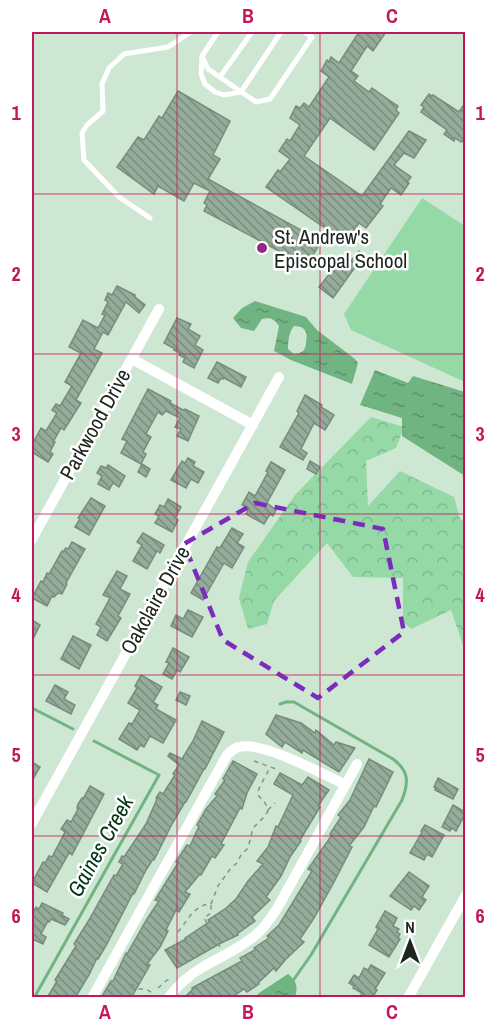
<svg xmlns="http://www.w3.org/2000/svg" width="497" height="1029" viewBox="0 0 497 1029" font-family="'Archivo Narrow',sans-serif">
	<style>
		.forest { fill: url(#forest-crowns) }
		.pitch { fill: #95d9a6 }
		.water { fill: url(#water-ripples); fill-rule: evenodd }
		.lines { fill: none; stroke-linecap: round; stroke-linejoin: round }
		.stream { stroke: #70b482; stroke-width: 3 }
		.building { fill: url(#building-back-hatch); stroke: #768d7b; stroke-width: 1.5 }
		.path { stroke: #839587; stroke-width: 1.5; stroke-dasharray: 4.5 4.5; stroke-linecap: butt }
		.service { stroke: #fff; stroke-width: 5 }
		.minor { stroke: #fff; stroke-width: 10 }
		.marked { fill: none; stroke: #7b2cbf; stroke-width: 4.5; stroke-dasharray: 12 8; stroke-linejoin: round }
		.grid { fill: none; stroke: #c2185b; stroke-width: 1.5; stroke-opacity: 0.55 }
		.poi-dot { fill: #922789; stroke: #fff; stroke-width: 2 }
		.labels { text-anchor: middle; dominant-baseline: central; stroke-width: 5; stroke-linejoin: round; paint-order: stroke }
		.poi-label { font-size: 21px; fill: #1c251e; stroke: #fff; text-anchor: start }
		.street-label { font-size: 21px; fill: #1c251e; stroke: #fff }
		.water-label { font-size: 22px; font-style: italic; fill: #003515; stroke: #fff }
		.neatline { fill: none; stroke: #c2185b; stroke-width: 2 }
		.grid-label { font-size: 20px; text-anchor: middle; font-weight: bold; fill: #c2185b }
	</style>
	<defs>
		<pattern id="forest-crowns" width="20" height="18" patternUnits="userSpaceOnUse" patternTransform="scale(1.5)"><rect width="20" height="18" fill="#95d9a6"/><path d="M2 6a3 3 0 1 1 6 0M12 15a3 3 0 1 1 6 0" fill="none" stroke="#80ba8e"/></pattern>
		<pattern id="water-ripples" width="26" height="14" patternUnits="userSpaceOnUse" patternTransform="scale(1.5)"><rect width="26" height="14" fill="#70b482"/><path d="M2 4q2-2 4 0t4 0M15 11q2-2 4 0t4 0" fill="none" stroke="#5b926a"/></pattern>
		<pattern id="building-back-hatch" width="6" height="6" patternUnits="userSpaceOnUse" patternTransform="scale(1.5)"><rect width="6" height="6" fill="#95ac9a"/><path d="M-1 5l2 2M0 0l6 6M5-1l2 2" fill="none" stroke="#798c7d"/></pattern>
	</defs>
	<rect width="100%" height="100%" fill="#cee7d3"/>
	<path class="forest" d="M371,417L404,427L396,448L366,461L368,506L400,471L454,497L460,519L465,523V651L451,610L411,629L403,622V578L353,577L327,543L274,601L267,624L248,629L239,598L248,562L295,495Z"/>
	<path class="pitch" d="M422,198L465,226V382L351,330L344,314Z"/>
	<g class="water">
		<path d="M255,301L306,317L317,330L355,359L358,363L352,384L291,360L274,351L279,326C274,319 271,317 262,319L254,331L241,328L233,318L242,308ZM294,326C305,326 308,332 306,342C306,345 305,349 303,351C301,353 297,353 294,354L288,349C288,341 289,332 294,326Z"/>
		<path d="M375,370L408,383L413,376L465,392V476L402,436V418L360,405Z"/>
		<path d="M288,974C297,981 298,987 295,997H255L259,993Z"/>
	</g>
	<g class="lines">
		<g class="stream">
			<path d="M280,704L286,702H294L393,759C409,771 409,782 402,800L311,955L292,982"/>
			<path d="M32,708L73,729"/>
			<path d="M34,998L159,775L94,741"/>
		</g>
	</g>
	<g class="building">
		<path d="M359,32H386L373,51L367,46L351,71L358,76L354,81L369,92L372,88L389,100L398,106L396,110L399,113L374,150L330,118L304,156L362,196L409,131L426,140L414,158L404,153L394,165L411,177L407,182L409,183L401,195L391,188L380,204L383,206L366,228L359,223L345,242L266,187L278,170L280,172L290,159L279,151L287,139L290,141L300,125L290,118L296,106L300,108L304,103L309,107L329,77L321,71L327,60L329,62L331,57L339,63Z"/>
		<path d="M178,91L230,121L213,155L220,159L208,179L321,241L307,266L204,211L207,205L204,203L210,191L194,183L184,201L158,186L154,194L117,167L138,137L144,140L159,116L162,118Z"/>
		<path d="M429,94L432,96L433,95L459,112L465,103V143L462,141L461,142L455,138L454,141L444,134L447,130L421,112L424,107L421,105Z"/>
		<path d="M359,251L364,255L333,298L319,287L341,259L348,264Z"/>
		<path d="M117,286L135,295V297L145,305L139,313L126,302L108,335L103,332L94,349L102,353L76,400L81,403L64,430L61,428L53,442H55L50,452L53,454L48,462L32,452V445L41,428L46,431L57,413L52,410L56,404L60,406L72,386L65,382L81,353L69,347L83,320L98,328L105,315L102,314L108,302L105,300L108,293L112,295Z"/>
		<path d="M177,318L191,324L188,329L200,336L195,345L203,350L194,368L183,362L185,358L179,355L180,353L174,350L175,349L164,343Z"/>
		<path d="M217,362L246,377L241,387L224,378L223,379L221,378L218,383L208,378Z"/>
		<path d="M148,389L171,401L170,403L183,410L185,409L199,416L188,441L177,436L181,429L175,427L180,418L166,411L162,415L158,412L146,434L151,437L143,452L146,454L141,464L121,453L127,441L122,439Z"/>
		<path d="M305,395L322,405L321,407L334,415L325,430L314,423L301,449L307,453L303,460L280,447L299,413L297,411Z"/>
		<path d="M188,458L195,462L193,466L204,472L198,483L191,479L186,488L171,480L182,461L185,463Z"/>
		<path d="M310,461L320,467L316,474L307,469Z"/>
		<path d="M271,462L285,470L267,503L276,510L273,516L270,514L264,524L246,514L249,508L242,505L249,492L255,496L268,472L266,471Z"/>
		<path d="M142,464L150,469L146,477L138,472Z"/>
		<path d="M108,465L125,476L119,487L113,483L109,490L98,484L102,476L97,473L101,466L106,468Z"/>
		<path d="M91,498L105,506L89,535L75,527L80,519L78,518Z"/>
		<path d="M168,499L181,507L175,518L178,520L172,532L155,523L159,516L155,514L160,505L164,507Z"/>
		<path d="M232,528L243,534L237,543L244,547L232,568L224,563L203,600L191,593L217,547L220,548Z"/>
		<path d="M143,533L164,545L160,553L157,551L147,569L133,561L142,545L137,542Z"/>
		<path d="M72,542L85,549L66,583L67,584L62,594L58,593L54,597L52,596L47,606L32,598L41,581L43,582L47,573L49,574L62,551L63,552L66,548L68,549Z"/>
		<path d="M117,571L127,576L120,589L130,594L118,616L121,618L107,641L97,635L101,627L96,624L110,598L103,595Z"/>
		<path d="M188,610L203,617L192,637L171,626L176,615L183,619Z"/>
		<path d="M32,620L40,625L32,641Z"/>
		<path d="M73,636L91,645L79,669L61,659Z"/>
		<path d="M173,648L189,657L180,672L177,670L172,679L163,674L169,663L166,662Z"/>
		<path d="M141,675L162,687L153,702L158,705L156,709L176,720L163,743L150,736L144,747L140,745L137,750L119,739L129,723L132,724L140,710L128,703L137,688L135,686Z"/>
		<path d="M55,685L68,692L64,699L75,705L71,714L46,701Z"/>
		<path d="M180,692L190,696L186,705L176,700Z"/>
		<path d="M276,715L301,723L315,733L316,730L334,745L336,742L355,748L339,772L303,750L302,753L285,742L282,747L266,734Z"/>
		<path d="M202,721L224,732L205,769H204L186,802H185L172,824L154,860L153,859L146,870L134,894L133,893L107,944L98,959L97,958L89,975L75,998H47L57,981L55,980L76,946L74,944L89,920L114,875L116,876L123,864L119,862L122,856L124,857L146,824L157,799L156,798L160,792L163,794L175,775L173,774L179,765L168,756L170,753L182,759L193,741Z"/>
		<path d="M369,759L393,772L376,807L374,806L364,827L349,846L352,847L334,882L314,918L300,939L304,942L286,959L276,971L274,968L258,983L259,984L247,992L244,989L231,998H184L193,989L192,988L242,961L240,958L255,950L254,948L269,938L267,936L279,925L312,871L308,869L332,835L330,834L341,817L338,815L350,800Z"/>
		<path d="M233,761L257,774L247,793L242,809L240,808L221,844L224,845L215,858L212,856L201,875L200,874L185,892L190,894L179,912L176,910L166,930L168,931L160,947L147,964L150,965L131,998H101L111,981H113L126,953L127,954L147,919L159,901L155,900L178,863L176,862L179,857L187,845L190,846L199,826L197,825L206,809L217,796L215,794L225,780L223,779Z"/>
		<path d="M32,762L40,767L32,781Z"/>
		<path d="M280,773L302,785L308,777L329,790L318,806L320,807L300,840L301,841L290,857L281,876L266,897L270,900L252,917L255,921L237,934L238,935L221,943L177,968L165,950L186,939L185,938L209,922L208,920L225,909L236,899L248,881L263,864L257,861L268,847L276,826L278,827L293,795L274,784Z"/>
		<path d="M438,778L458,789L453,799L435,790L436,789L434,787Z"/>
		<path d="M90,786L104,794L72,855L69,853L47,892L32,883L43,862L45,863L49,856L52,857L65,832L61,829L67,820L71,822L78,809L77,808L78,804L82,798L83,799Z"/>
		<path d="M453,805L465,812V814L456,831L452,828L450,831L442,827Z"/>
		<path d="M425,825L444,835L432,857L427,854L424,860L410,853L422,832L421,831Z"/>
		<path d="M409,872L429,886L422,897L426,900L419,910L414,906L411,910L390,896Z"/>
		<path d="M42,903L63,913L62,915L69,919L65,925L51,919L49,922L48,921L41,934L46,937L43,944L32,939V915L36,907L39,909Z"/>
		<path d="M385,911L397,918L393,926L399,929L397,932L400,934L398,938L400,939L389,957L369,945L378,929L376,927Z"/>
		<path d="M371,965L385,973L375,989L377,990L372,998H366L361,995L362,993L353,988L354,986L349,983L354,975L359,978L364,968L368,970Z"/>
	</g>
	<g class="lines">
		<g class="path">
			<path d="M254,761L276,769"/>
			<path d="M268,810L275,803"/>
			<path d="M211,905V913L204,918L220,947"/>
			<path d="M178,932C188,920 195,904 211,904L218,886L231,868L237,863L241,855L248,848L253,828L264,817L268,811C266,800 260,800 258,794C257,789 268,773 270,767"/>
			<path d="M116,974L139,989H146L154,994"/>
			<path d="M158,988L167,980L172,979"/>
		</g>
		<g class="service">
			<path d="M218,32L202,56L208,69L256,102L270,99L312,37L304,32"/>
			<path d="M202,57L201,74L205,84L215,92L224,95L241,92L281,32"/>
			<path d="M220,77L252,32"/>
			<path d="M150,218L119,197L84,160L82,133L87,125L103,111L102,84L109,68L124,54L168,47L191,32"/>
		</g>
		<g class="minor">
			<path d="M132,359L253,425"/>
			<path d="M32,539L159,309"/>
			<path d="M32,823L279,377"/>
			<path d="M92,998L227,755C231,751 234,748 239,747C263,741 322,774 346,785"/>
			<path d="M168,998C178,985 189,975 203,967C221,956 242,948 258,933C266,926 272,916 278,907L357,764"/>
			<path d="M408,998L466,895"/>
		</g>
	</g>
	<path class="marked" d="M255,503L383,529L404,632L318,698L223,640L184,544Z"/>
	<path class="grid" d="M177,32V998M320,32V998M32,194H466M32,354H466M32,514H466M32,675H466M32,836H466"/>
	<circle class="poi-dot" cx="262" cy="248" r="6"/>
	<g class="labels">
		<g class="poi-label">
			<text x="274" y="236">St. Andrew's<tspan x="274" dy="24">Episcopal School</tspan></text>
		</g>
		<g class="street-label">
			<text transform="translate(95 424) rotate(-61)">Parkwood Drive</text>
			<text transform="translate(155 600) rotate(-61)">Oakclaire Drive</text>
		</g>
		<g class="water-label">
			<text transform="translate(100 846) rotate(-61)">Gaines Creek</text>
		</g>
	</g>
	<rect width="497" height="1029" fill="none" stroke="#ffffff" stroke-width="66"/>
	<g transform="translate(410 942)" stroke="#ffffff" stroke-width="4.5" paint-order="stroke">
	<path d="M0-4.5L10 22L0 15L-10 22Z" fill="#1c251e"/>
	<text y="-9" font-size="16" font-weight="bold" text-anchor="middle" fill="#1c251e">N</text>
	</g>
	<rect x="33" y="33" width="431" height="963" class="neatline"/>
	<g class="grid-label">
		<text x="105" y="23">A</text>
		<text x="248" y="23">B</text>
		<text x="392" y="23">C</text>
		<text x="16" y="120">1</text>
		<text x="480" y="120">1</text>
		<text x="16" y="281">2</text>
		<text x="480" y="281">2</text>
		<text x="16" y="441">3</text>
		<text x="480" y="441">3</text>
		<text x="16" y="602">4</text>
		<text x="480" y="602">4</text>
		<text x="16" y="762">5</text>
		<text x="480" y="762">5</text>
		<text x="16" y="923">6</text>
		<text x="480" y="923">6</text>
		<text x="105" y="1019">A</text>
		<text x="248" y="1019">B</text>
		<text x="392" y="1019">C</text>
	</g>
</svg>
